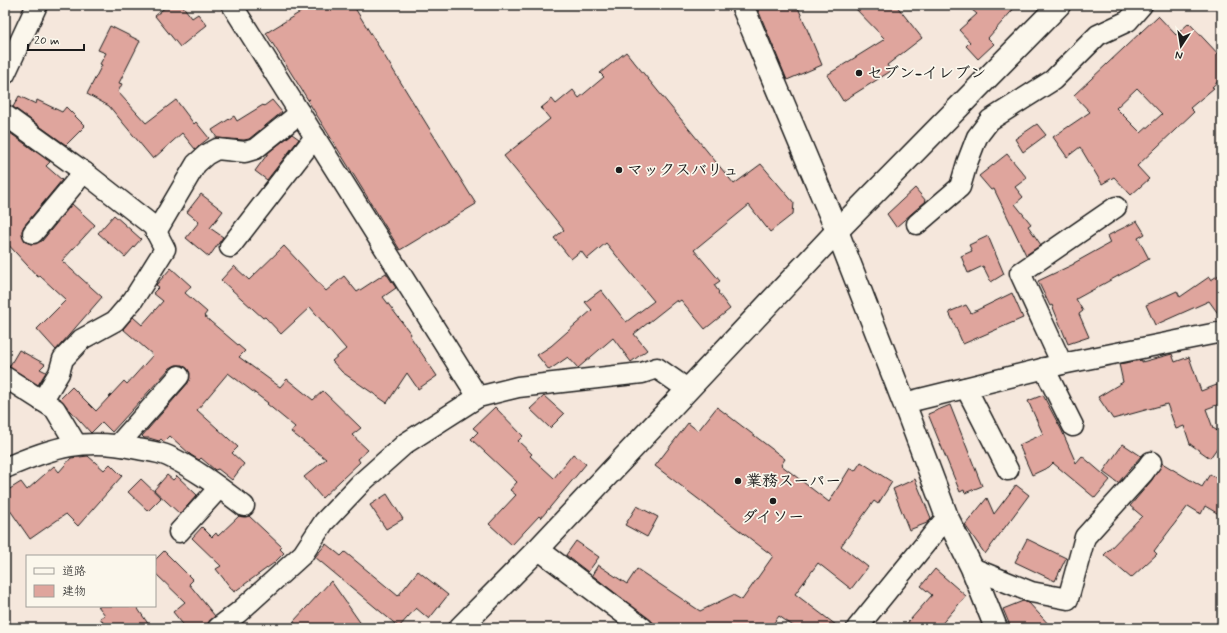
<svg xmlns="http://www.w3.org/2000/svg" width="1227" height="633" viewBox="0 0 1227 633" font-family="Mynerve,'Klee One',sans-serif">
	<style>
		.building { fill: #dfa59d; stroke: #1c1c1c; fill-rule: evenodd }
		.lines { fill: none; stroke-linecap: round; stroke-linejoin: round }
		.minor-casing { stroke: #1c1c1c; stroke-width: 23 }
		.tertiary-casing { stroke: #1c1c1c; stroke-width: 25 }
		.minor { stroke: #fbf7ec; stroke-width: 20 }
		.tertiary { stroke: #fbf7ec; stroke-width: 22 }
		.poi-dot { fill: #1c1c1c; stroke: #fbf7ec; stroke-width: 1.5 }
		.labels { text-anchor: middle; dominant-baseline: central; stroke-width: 3.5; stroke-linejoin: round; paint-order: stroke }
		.poi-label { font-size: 16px; font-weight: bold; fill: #1c1c1c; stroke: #fbf7ec; text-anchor: start }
	</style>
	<rect width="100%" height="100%" fill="#f5e7dc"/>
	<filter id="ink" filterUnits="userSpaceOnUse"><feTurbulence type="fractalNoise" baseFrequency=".025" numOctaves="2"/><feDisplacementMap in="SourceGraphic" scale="8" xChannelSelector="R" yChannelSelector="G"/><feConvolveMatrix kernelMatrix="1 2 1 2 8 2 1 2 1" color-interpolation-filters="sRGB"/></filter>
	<g filter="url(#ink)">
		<g class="building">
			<path d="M168,5H182L192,18L198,14L207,25L180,47L155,16Z"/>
			<path d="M312,5H353L476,204L400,250L308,101L310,99L308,100L266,33Z"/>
			<path d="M756,5H797L822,65L787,80Z"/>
			<path d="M852,5H896L922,38L887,65L891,71L843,101L827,75L885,39Z"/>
			<path d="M966,5H1017L988,38L994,44L978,59L966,46L970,42L959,30L977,14Z"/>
			<path d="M1158,16L1176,35L1189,23L1222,58V78L1212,87L1214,88L1190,108L1194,112L1137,166L1149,179L1131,195L1114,177L1102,184L1080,147L1067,157L1053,137L1090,112L1074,95ZM1137,88L1162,114L1141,133L1116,108Z"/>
			<path d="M110,26L140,41L119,83L122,84L118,92L146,123L176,100L194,124L196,122L209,138L195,149L182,133L153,159L109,106L87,94L102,65L100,64L106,53L98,50Z"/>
			<path d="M626,52L734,184L761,164L794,203L793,214L770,232L749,205L694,250L720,281L714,285L719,292L718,293L730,309L705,329L681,300L678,302L677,300L634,334L647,350L631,362L613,338L578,368L568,357L549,370L537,355L551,346L592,310L585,302L601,290L626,322L654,301L606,243L587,259L581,251L571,259L554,238L564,230L504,156L550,119L541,108L552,99L556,104L573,90L579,98L604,77L600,73Z"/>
			<path d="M19,96L36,104L37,100L62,112L66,107L85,126L66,145L13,107Z"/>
			<path d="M272,100L282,112L249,139L244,140L217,138L212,130L234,116L237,121L263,105L264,106Z"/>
			<path d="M1037,124L1046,135L1023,152L1015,139Z"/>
			<path d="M6,130L50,162L46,166L62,180L24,226L22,231L25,242L31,244L42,241L72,204L95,225L62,261L102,297L56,350L37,329L66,300L40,276L38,277L5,241Z"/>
			<path d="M292,134L299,139L267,180L255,171L269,152Z"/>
			<path d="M1007,154L1027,178L1015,187L1023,197L1015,204L1031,224L1028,226L1041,245L1026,255L994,189L991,190L979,176Z"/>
			<path d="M915,188L926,201L896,227L887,214Z"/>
			<path d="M201,194L223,211L210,228L223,237L209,257L186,238L199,222L187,212Z"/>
			<path d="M114,215L141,239L125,257L98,233Z"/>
			<path d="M1137,221L1145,234L1138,238L1149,259L1076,299L1083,311L1079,314L1089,337L1068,344L1052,305L1050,306L1038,281L1074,264V263L1110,243L1107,236Z"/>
			<path d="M988,236L1004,274L991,282L983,266L968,273L961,256L972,251L969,245Z"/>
			<path d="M284,246L326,291L344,276L357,292L386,273L396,288L383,297L411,334L410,336L437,376L418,389L407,373L387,403L342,372L332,361L346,349L310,307L281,334L265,317L263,318L221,280L234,266L249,280Z"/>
			<path d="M171,268L191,286L185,293L207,312L204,316L245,351L239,357L280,387L287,379L313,400L323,391L361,428L352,435L368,450L358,459L360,462L322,498L304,477L326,459L291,432L295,427L267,404L268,403L228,373L197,410L238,447L232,453L244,464L232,480L218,469L215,470L201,458L199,460L191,455L170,436L164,442L161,439L159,441L149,438H144L142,436L188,383L190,373L187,368L182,365H176L170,368L112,432L102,422L91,433L60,399L72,387L96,411L124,381L127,384L153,355L123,329L133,317L142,325L163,301L153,293L159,287L156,285Z"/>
			<path d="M1222,273V319L1209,301L1155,325L1146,305L1177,291L1180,297L1209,277L1211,280Z"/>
			<path d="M1012,293L1023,318L963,344L949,312L966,305L971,313Z"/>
			<path d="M19,350L45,364L40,369L46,372L38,385L9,367Z"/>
			<path d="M1172,354L1175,362L1189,357L1201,391L1222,383V403L1206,409L1213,428L1222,434V441L1210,458L1190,444L1184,426L1176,429L1167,404L1113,419L1098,397L1123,382L1119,364L1142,360V362Z"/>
			<path d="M1043,395L1062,431L1076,463L1082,456L1110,480L1095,498L1053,463L1049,467L1032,475L1019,445L1043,434L1028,401Z"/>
			<path d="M544,396L564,414L550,428L530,409Z"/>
			<path d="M950,405L982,486L965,493L964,490L960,492L928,414Z"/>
			<path d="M495,407L523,436L518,441L532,454L530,456L554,478L573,454L586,464L541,518L539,516L512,545L489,524L516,495L510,490L517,482L471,439L478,432L473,428Z"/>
			<path d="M717,407L785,459L781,465L829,502L850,468L855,471L861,462L892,482L878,504L874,501L841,546L868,567L851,589L818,563L795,594L840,628H796L779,616L770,628H660L592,575L598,565L627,584L637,569L700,611L733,595L742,600L773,556L655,466L688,423L698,431Z"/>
			<path d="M1123,444L1141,456L1118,483L1103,472Z"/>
			<path d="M88,456L104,470L110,464L122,476L78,526L66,514L30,539L5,503V492L21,482L27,490L54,466L59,472L71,458Z"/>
			<path d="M1162,463L1202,487L1210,474L1222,482V516L1205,506L1201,514L1188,506L1154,551L1157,554L1131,578L1104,555L1142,516L1130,506L1152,480Z"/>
			<path d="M167,475L173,480L177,476L197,495L180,514L154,490Z"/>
			<path d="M141,479L161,498L148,511L128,492Z"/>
			<path d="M915,479L931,518L927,523L909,530L893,489Z"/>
			<path d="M1016,485L1029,495L985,554L965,525L987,498L994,514Z"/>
			<path d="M387,494L403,519L386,529L370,505Z"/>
			<path d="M637,506L658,517L647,537L625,525Z"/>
			<path d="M239,516H249L282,547L280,549L284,553L274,563L234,592L216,569L221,566L192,538L202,527L212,537L216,533L218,536Z"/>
			<path d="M1027,539L1066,558L1055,581L1015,562Z"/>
			<path d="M576,541L599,557L588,572L566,555Z"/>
			<path d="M326,544L341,556L345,552L398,596L418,571L448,595L429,619L416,608L399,627L315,557Z"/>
			<path d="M164,551L193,580L189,584L215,616L208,623L207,628H186L173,612L185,602L155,573V560Z"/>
			<path d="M935,569L966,596L938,628H903L932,595L921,586Z"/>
			<path d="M331,581L364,628H301L293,622Z"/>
			<path d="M1023,601L1029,603L1052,628H1011L1003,609Z"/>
			<path d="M98,606H136L151,628H107L100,618L105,615Z"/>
		</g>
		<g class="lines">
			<g class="minor-casing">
				<g id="minor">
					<path d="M232,5L478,397"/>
					<path d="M5,74L37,5"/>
					<path d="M5,115L84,172L153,226L165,249L133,300L115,321L82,339L63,359L59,373L42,401"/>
					<path d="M917,224L960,187L967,163L977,137L990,120L1053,80L1098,35L1128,21L1142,5"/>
					<path d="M156,232L196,164L206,155L217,149L245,152L255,149L300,113"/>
					<path d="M33,233L84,172"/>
					<path d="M230,247L315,137"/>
					<path d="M1062,364L1020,273L1116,207"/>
					<path d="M1044,368L1073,426"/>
					<path d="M5,377L55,409L76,444"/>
					<path d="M966,388L1008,470"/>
					<path d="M904,403L1062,364L1222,332"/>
					<path d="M118,445L179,376"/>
					<path d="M5,468C53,447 86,437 138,449C148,451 159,452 168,456C196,469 220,488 244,506"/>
					<path d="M179,532L219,488"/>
					<path d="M538,549L643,628"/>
					<path d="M972,568L1031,592L1068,599L1085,537L1143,473L1151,462"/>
					<path d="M218,628L239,612L303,554L324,522L361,483L406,443L478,397L518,387L642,373L657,368L687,389"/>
					<path d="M857,628L947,517"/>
				</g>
			</g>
			<g class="tertiary-casing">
				<g id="tertiary">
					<path d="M742,5L837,231L904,403L947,517L972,568L996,628"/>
					<path d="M460,628L538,549L837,231L1059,5"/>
				</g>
			</g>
			<use href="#minor" class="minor"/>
			<use href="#tertiary" class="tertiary"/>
		</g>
	</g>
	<g class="poi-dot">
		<circle cx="859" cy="73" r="4"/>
		<circle cx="619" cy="170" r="4"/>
		<circle cx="738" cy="481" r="4"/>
		<circle cx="773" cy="501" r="4"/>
	</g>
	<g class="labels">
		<g class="poi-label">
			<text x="867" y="73">セブン-イレブン</text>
			<text x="627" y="170">マックスバリュ</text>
			<text x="746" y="481">業務スーパー</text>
			<text x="773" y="517" text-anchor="middle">ダイソー</text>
		</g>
	</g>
	<rect width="1227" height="633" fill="none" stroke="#fbf7ec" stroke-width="20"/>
	<rect x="10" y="10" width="1207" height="613" fill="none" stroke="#1c1c1c" stroke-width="1.5" filter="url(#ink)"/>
	<rect x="26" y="555" width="130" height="52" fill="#fbf7ec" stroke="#a29f99"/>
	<rect x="34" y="568" width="20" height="6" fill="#fbf7ec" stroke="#a29f99"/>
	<text x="62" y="575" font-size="12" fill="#1c1c1c">道路</text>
	<rect x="34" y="585" width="20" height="12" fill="#dfa59d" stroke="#a29f99"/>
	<text x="62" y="595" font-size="12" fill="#1c1c1c">建物</text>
	<g transform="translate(1181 46) rotate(192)" stroke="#fbf7ec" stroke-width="3" paint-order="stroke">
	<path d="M0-3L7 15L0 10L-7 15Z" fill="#1c1c1c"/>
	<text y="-6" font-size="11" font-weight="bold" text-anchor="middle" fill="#1c1c1c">N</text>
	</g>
	<path d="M28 44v6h56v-6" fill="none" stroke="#1c1c1c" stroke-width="2"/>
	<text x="34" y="44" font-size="12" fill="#1c1c1c" stroke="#fbf7ec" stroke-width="3" paint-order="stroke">20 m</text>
</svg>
